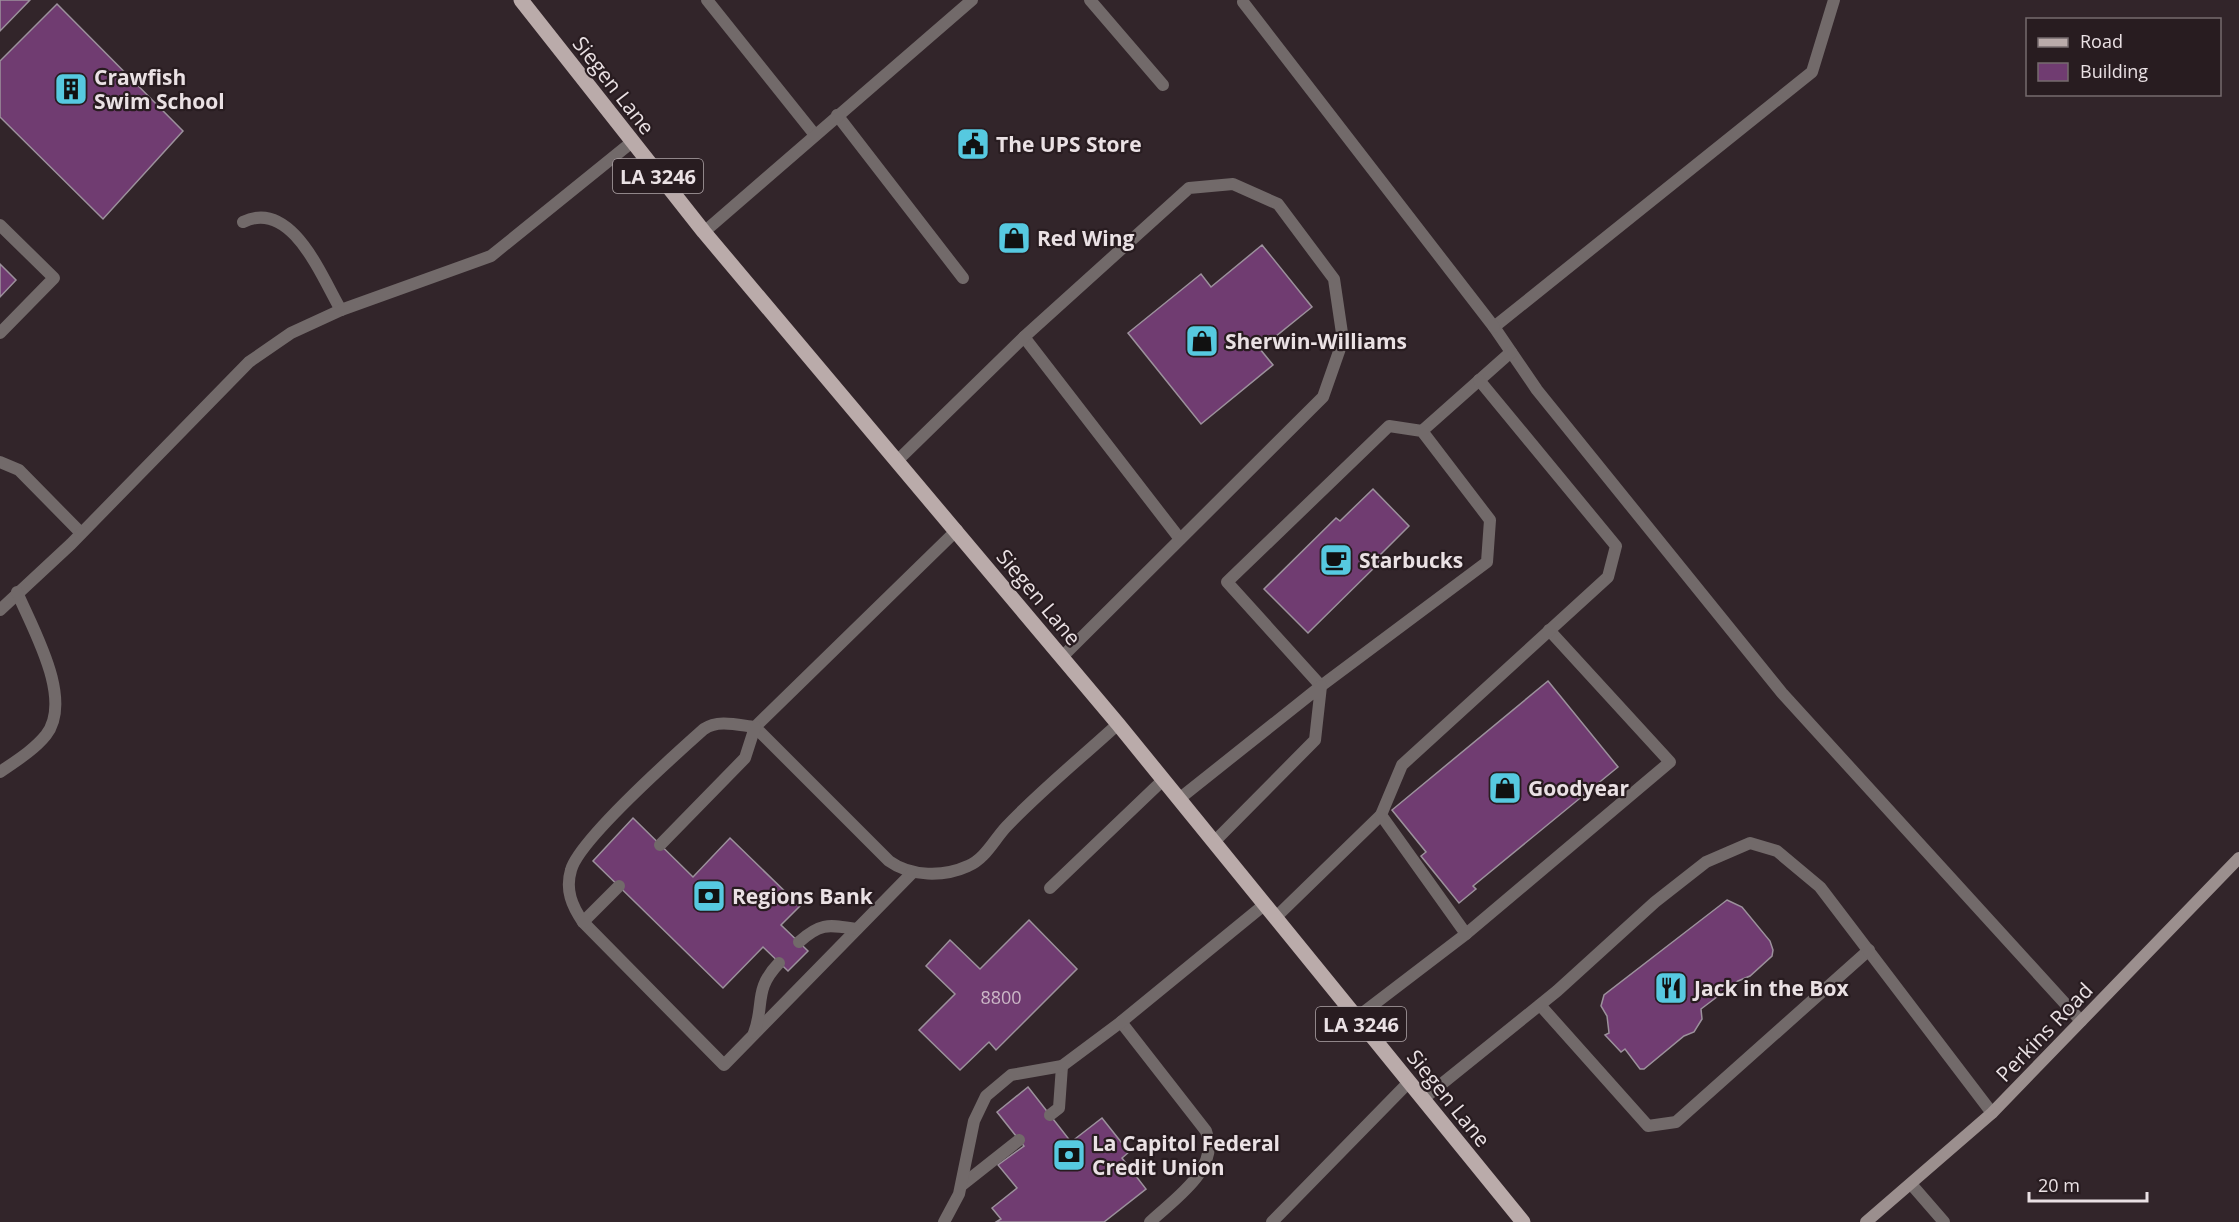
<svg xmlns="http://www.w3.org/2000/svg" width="2239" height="1222" viewBox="0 0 2239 1222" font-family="'Open Sans',sans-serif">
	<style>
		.building { fill: #703c71; stroke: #9c919c; stroke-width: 1.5 }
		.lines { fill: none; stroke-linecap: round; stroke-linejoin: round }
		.lane { stroke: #726a6a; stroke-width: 12 }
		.secondary { stroke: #9b8f8e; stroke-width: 12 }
		.primary { stroke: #baabaa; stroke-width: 15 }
		.labels { text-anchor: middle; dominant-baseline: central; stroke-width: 4.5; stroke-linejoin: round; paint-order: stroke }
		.number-label { font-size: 18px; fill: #ccb8c7 }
		.shield { fill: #281c20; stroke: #b0a6a9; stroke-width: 1.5 }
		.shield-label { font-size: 20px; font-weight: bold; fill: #eae1e4 }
		.poi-label { font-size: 21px; font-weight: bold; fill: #eae1e4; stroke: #281c20; text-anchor: start }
		.street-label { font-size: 21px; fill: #eae1e4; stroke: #281c20 }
	</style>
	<rect width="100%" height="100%" fill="#32252a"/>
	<g class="building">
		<path d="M0,0H30L0,31Z"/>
		<path d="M57,4L183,131L103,219L0,117V61Z"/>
		<path d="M1262,245L1312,307L1260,349L1273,365L1201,424L1128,333L1201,274L1211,287Z"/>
		<path d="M0,264L16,280L0,297Z"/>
		<path d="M1373,489L1409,526L1377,558L1380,562L1308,633L1264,589L1336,518L1340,521Z"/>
		<path d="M1548,681L1618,767L1473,886L1476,889L1459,903L1421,856L1426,852L1392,810Z"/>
		<path d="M633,818L693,877L730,838L800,906L781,925L808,951L788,971L763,947L723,988L593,861Z"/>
		<path d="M1727,900L1742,907L1770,941L1773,950L1772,956L1750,976L1738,981L1701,1009L1702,1019L1694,1032L1684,1036L1644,1069H1640L1625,1049L1621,1052L1605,1035L1609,1033L1607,1016L1601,1006L1604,995Z"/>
		<path d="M1029,920L1077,969L996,1050L989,1042L960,1070L919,1030L955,994L926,966L950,940L980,969Z"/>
		<path d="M1028,1087L1071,1142L1102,1118L1129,1152L1122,1158L1146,1189L1104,1222H996L1001,1219L992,1208L1017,1188L998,1165L1024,1146L997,1112Z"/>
	</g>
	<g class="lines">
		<g class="lane">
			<path d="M707,0L815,135"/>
			<path d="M1090,0L1163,85"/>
			<path d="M1834,0L1812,72L1494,327L1537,390L1782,693L2081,1021"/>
			<path d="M1243,2L1494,327"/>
			<path d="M837,115L963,278"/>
			<path d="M243,222C292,198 322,278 341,310"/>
			<path d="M0,225L54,278L0,333"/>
			<path d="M704,232L972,0"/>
			<path d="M1024,337L1180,539"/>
			<path d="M1422,431L1389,426L1227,582L1321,686L1487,562L1490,520L1422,431L1511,352"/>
			<path d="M897,461L1024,337L1189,188L1233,184L1278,204L1334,279L1343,340L1323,397L1062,657"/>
			<path d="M0,462L19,470L81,533"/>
			<path d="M957,530L755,727L889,861C911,877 944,877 968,866C985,859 994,840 1006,827C1040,791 1081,758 1118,724"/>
			<path d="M0,610L71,544L249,362L291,333L341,310L491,256L632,142"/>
			<path d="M0,772C16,761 34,750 46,735C74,699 32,628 17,592"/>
			<path d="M1179,799L1321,686L1315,740L1214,842"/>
			<path d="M660,845L745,758L755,727C738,725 718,719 704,729C677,753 579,840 571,870C565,890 572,906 583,922L724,1065L913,872"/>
			<path d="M1050,888L1162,781"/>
			<path d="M1275,918L1381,815"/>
			<path d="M583,922L619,886"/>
			<path d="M1466,934L1670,762L1549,630"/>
			<path d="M799,942C821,922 829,925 857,929"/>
			<path d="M1540,1005L1648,1126L1676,1122L1869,950"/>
			<path d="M1356,1018L1466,934L1381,815L1402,765L1608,577L1616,546L1479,380"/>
			<path d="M1121,1022L1206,1131C1221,1169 1174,1199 1150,1222"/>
			<path d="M754,1033C765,1004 753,990 779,963"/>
			<path d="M1423,1099L1557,991L1655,902L1706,862L1750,843L1777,851L1820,887L1992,1113"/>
			<path d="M1050,1115L1059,1108L1062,1066"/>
			<path d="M1911,1184L1944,1222"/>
			<path d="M962,1185L1019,1140"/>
			<path d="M944,1222L959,1194L974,1121L986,1096L1011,1075L1062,1066L1121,1022L1264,905"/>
			<path d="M1272,1222L1409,1082"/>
		</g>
		<path class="secondary" d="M1866,1222L1992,1113L2239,858"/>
		<path class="primary" d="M521,0L704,232L1118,724L1523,1222"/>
	</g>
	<defs>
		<g id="building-square" transform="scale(1.725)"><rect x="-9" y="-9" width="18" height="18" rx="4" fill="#56c9e0" stroke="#281c20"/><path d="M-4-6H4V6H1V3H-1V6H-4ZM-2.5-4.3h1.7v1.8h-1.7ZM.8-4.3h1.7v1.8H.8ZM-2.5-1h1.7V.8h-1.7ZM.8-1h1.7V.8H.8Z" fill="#111"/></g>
		<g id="civic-square" transform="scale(1.725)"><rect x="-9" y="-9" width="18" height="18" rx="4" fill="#56c9e0" stroke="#281c20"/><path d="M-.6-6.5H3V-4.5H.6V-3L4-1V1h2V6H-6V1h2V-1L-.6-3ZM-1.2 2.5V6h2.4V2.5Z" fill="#111"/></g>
		<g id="shop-square" transform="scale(1.725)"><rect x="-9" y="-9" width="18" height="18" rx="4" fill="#56c9e0" stroke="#281c20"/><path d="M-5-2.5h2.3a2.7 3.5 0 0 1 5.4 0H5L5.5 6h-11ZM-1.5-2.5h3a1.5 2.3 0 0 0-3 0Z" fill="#111"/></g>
		<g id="cafe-square" transform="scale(1.725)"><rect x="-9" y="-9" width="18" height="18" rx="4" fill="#56c9e0" stroke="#281c20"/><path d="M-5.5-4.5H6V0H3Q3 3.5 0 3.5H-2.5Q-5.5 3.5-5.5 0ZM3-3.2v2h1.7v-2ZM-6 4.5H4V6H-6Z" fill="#111"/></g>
		<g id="bank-square" transform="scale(1.725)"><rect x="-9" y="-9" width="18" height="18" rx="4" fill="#56c9e0" stroke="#281c20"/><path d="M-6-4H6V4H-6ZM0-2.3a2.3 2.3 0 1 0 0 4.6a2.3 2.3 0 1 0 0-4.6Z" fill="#111"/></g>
		<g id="restaurant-square" transform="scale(1.725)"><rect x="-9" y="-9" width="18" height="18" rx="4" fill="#56c9e0" stroke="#281c20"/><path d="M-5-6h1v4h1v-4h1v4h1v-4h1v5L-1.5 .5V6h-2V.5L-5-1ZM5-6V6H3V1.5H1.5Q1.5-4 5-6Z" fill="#111"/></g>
	</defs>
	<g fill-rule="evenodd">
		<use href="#building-square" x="71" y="89"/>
		<use href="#civic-square" x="973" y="144"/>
		<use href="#shop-square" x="1014" y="238"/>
		<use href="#shop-square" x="1202" y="341"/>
		<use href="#cafe-square" x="1336" y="560"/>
		<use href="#shop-square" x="1505" y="788"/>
		<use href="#bank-square" x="709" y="896"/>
		<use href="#restaurant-square" x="1671" y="988"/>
		<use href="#bank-square" x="1069" y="1155"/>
	</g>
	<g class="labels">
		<g class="number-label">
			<text x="1001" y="997">8800</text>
		</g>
		<g class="shield">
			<rect x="613" y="159" width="90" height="34" rx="4.5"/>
			<rect x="1316" y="1007" width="90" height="34" rx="4.5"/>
		</g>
		<g class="shield-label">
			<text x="658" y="176">LA 3246</text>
			<text x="1361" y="1024">LA 3246</text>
		</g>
		<g class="poi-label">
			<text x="94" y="77">Crawfish<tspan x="94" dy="24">Swim School</tspan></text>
			<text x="996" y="144">The UPS Store</text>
			<text x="1037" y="238">Red Wing</text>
			<text x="1225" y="341">Sherwin-Williams</text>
			<text x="1359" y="560">Starbucks</text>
			<text x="1528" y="788">Goodyear</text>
			<text x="732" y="896">Regions Bank</text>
			<text x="1694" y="988">Jack in the Box</text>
			<text x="1092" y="1143">La Capitol Federal<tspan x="1092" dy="24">Credit Union</tspan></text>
		</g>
		<g class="street-label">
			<text transform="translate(614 85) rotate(52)">Siegen Lane</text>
			<text transform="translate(1039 597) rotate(50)">Siegen Lane</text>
			<text transform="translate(2044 1032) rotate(-46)">Perkins Road</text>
			<text transform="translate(1449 1098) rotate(51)">Siegen Lane</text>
		</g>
	</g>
	<rect x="2026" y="18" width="195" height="78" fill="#281c20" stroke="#766b6e" stroke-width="1.5"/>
	<rect x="2038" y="38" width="30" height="9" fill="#baabaa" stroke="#766b6e" stroke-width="1.5"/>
	<text x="2080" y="48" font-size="18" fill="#eae1e4">Road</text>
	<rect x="2038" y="63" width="30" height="18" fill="#703c71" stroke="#766b6e" stroke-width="1.5"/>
	<text x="2080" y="78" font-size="18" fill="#eae1e4">Building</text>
	<path d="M2029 1192v9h118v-9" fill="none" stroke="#eae1e4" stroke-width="3"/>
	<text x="2038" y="1192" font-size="18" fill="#eae1e4" stroke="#281c20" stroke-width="4.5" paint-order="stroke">20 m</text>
</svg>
